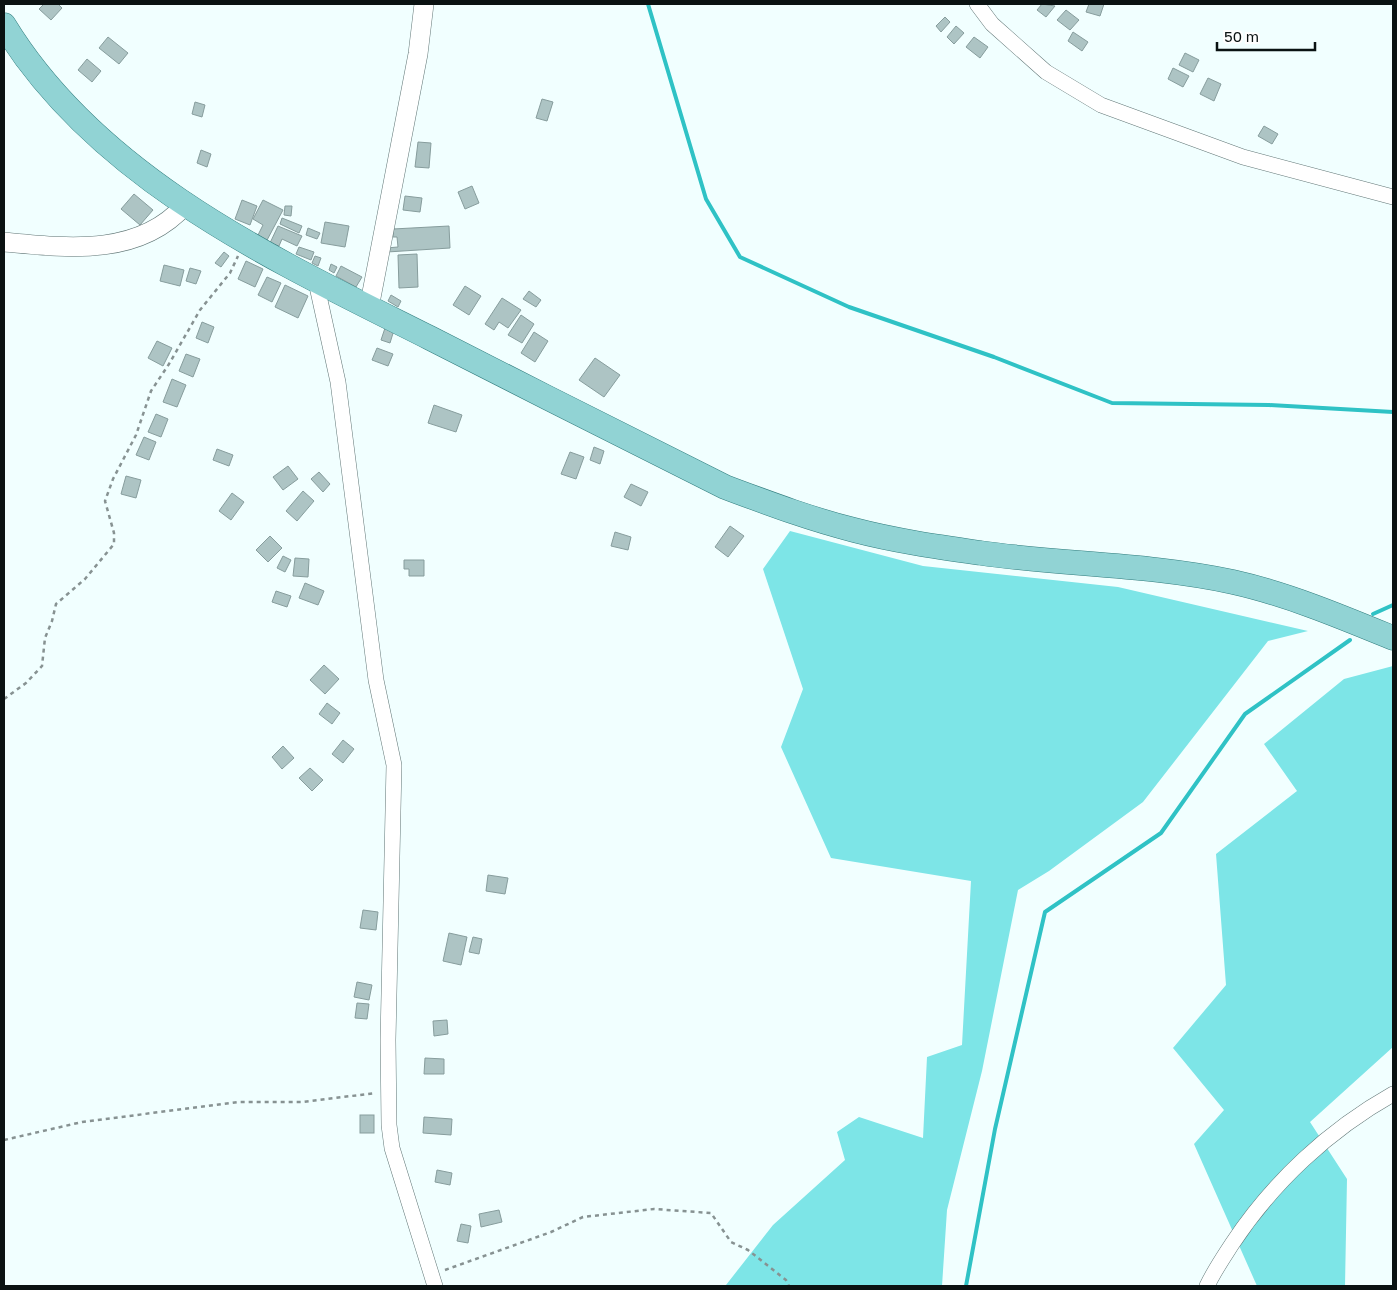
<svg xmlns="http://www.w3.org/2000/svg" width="1397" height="1290" viewBox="0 0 1397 1290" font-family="'Golos Text',sans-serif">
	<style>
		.green { fill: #7de5e7 }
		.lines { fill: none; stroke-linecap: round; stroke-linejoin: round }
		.stream { stroke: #2fc2c5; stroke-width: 4 }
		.building { fill: #adc4c4; stroke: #879d9d }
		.minor-casing { stroke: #627777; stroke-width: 16 }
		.tertiary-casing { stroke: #627777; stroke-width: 20 }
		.primary-casing { stroke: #327d7e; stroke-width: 25 }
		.path { stroke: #879292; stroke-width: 2.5; stroke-dasharray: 4 4; stroke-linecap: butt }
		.minor { stroke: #fff; stroke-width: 15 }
		.tertiary { stroke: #fff; stroke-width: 19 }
		.primary { stroke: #91d3d4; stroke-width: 24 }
	</style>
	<rect width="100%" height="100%" fill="#f1ffff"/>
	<g class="green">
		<path d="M790,531L923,566L1118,587L1308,631L1268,641L1143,802L1049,871L1018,890L982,1071L947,1210L942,1286L726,1285L773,1225L845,1160L837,1132L859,1117L923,1138L927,1057L962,1045L971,881L831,858L781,747L803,689L763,569Z"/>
		<path d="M1393,666V1047L1310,1122L1347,1179L1345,1286H1257L1194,1144L1224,1110L1173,1048L1226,985L1216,854L1297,791L1264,744L1344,679Z"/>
	</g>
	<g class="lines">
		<g class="stream">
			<path d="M648,4L706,199L740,257L849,307L994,357L1112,403L1269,405L1393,412"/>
			<path d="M1373,614L1393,605"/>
			<path d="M966,1286L995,1129L1045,912L1161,833L1245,714L1350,640"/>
		</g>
	</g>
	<g class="building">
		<path d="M44,4H58L62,8L51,20L39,9Z"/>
		<path d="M1042,4L1055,6L1046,17L1037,10Z"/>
		<path d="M1089,4H1104L1100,16L1086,12Z"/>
		<path d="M1066,10L1079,20L1070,30L1057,20Z"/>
		<path d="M945,17L950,22L941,32L936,26Z"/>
		<path d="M956,26L964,33L954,44L947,37Z"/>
		<path d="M1073,32L1088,42L1082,51L1068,41Z"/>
		<path d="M108,37L128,53L119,64L99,48Z"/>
		<path d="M974,37L988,47L980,58L966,47Z"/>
		<path d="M1185,53L1199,60L1193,72L1179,65Z"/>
		<path d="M87,59L101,71L92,82L78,70Z"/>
		<path d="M1173,68L1189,76L1183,87L1168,79Z"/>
		<path d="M1208,78L1221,84L1214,101L1200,94Z"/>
		<path d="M542,99L553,102L547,121L536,118Z"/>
		<path d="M195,102L205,105L202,117L192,114Z"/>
		<path d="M1264,126L1278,134L1272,144L1258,136Z"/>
		<path d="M418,142L431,143L429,168L415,167Z"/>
		<path d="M201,150L211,154L207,167L197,163Z"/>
		<path d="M472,186L479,203L465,209L458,192Z"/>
		<path d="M134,194L153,210L140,225L121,209Z"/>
		<path d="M405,196L422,198L420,212L403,210Z"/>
		<path d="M242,200L257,206L250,225L235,219Z"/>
		<path d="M263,200L283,210L266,242L257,237L263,225L253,219Z"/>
		<path d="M285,206H292L291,216L284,215Z"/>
		<path d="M282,218L302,226L299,233L280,224Z"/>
		<path d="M325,222L349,226L345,247L321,243Z"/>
		<path d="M278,226L302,236L297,246L282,239L279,246L270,243Z"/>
		<path d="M449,226L450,248L387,252L386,248L398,247L397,237H393V229Z"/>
		<path d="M308,228L320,233L317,239L306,235Z"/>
		<path d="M299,247L314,252L311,260L296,254Z"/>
		<path d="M224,252L229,256L221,267L215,263Z"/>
		<path d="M417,254L418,287L399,288L398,255Z"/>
		<path d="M315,256L321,258L318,266L312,263Z"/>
		<path d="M246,261L263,269L255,287L238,279Z"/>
		<path d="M331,264L337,267L334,273L329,270Z"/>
		<path d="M164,265L184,270L180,286L160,281Z"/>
		<path d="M341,266L362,277L356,287L336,276Z"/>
		<path d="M190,268L201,271L196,284L186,281Z"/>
		<path d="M267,277L281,283L272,302L258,295Z"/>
		<path d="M285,285L308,296L298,318L275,307Z"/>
		<path d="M465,286L481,296L469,315L453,305Z"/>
		<path d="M529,291L541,300L536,307L523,299Z"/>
		<path d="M391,295L401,301L398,307L388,301Z"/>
		<path d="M502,298L521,310L508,328L499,322L494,330L485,324Z"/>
		<path d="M521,315L534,324L522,343L508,335Z"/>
		<path d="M202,322L214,327L208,343L196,338Z"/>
		<path d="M385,328L394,330L390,343L381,340Z"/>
		<path d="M534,332L548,341L535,362L521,353Z"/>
		<path d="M157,341L172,348L163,366L148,358Z"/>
		<path d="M377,348L393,354L388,366L372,360Z"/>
		<path d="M186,354L200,359L193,377L179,371Z"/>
		<path d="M595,358L620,375L604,397L579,380Z"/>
		<path d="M172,379L186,385L177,407L163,402Z"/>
		<path d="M434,405L462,415L456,432L428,423Z"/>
		<path d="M156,414L168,419L161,437L148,432Z"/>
		<path d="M144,437L156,442L149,460L136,455Z"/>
		<path d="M594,447L604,451L600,464L590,460Z"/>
		<path d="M217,449L233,455L229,466L213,460Z"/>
		<path d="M570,452L584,457L576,479L561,474Z"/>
		<path d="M288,466L298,479L283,490L273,477Z"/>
		<path d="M319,472L330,484L323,492L311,479Z"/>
		<path d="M126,476L141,480L136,498L121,494Z"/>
		<path d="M631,484L648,492L641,506L624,497Z"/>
		<path d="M303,491L314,501L297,521L286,511Z"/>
		<path d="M232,493L244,502L231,520L219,511Z"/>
		<path d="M730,526L744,536L728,557L715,547Z"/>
		<path d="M615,532L631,537L628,550L611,546Z"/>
		<path d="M270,536L282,548L268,562L256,550Z"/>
		<path d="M283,556L291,560L285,572L277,568Z"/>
		<path d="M295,558L309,559L308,577L293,576Z"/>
		<path d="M404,560H424V576H409V569H404Z"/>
		<path d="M305,583L324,591L318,605L299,598Z"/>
		<path d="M276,591L291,596L287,607L272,602Z"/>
		<path d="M324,665L339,679L325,694L310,680Z"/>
		<path d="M327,703L340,713L332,724L319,714Z"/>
		<path d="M343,740L354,749L343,763L332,754Z"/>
		<path d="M283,746L294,758L282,769L272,757Z"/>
		<path d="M310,768L323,780L312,791L299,778Z"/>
		<path d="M488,875L508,878L505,894L486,891Z"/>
		<path d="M363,910L378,912L376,930L360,928Z"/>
		<path d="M449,933L467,937L461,965L443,961Z"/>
		<path d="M473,937L482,939L479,954L469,952Z"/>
		<path d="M357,982L372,985L369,1000L354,997Z"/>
		<path d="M357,1003L369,1004L367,1019L355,1018Z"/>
		<path d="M447,1020L448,1034L434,1036L433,1021Z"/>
		<path d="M425,1058L444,1059V1074H424Z"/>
		<rect x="360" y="1115" width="14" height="18"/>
		<path d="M424,1117L452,1119L451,1135L423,1133Z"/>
		<path d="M437,1170L452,1173L450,1185L435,1182Z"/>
		<path d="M499,1210L502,1222L481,1227L479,1214Z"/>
		<path d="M461,1224L471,1226L468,1243L457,1241Z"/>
	</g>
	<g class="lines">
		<g class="minor-casing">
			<g id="minor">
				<path d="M977,4L992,24L1046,72L1101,105L1243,157L1393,197"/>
				<path d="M316,282L338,382L376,680L394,765L388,1040L389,1125L392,1148L435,1286"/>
				<path d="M1207,1286C1214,1271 1223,1258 1232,1244C1273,1182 1329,1130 1393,1094"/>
			</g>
		</g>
		<g class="tertiary-casing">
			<g id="tertiary">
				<path d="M4,242C67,248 139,257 185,205"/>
				<path d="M369,308L418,54L424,4"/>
			</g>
		</g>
		<g class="primary-casing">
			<path id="primary" d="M4,25C98,179 275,260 430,338C528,388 627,438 725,487C768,503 810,519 854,530C896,541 939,547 981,553C1065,565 1150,564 1233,582C1287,594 1342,617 1393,638"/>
		</g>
		<g class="path">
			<path d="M4,699L26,683L42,666L45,638L52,621L56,604L85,579L114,544V533L105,501L113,479L136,435L151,391L169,364L200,310L230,273L238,256"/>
			<path d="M4,1140L82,1122L238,1102H302L376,1093"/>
			<path d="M445,1270L551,1232L583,1217L654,1209L711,1213L731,1242L748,1250L786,1280L789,1286"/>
		</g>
		<use href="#minor" class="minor"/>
		<use href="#tertiary" class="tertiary"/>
		<use href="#primary" class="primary"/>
	</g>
	<rect width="1397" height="1290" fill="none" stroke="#0a1212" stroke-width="10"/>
	<path d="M1217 42v8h98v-8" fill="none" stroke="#0a1212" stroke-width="2.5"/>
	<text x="1224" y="42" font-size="15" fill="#0a1212" stroke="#ffffff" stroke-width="4" paint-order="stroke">50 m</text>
</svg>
